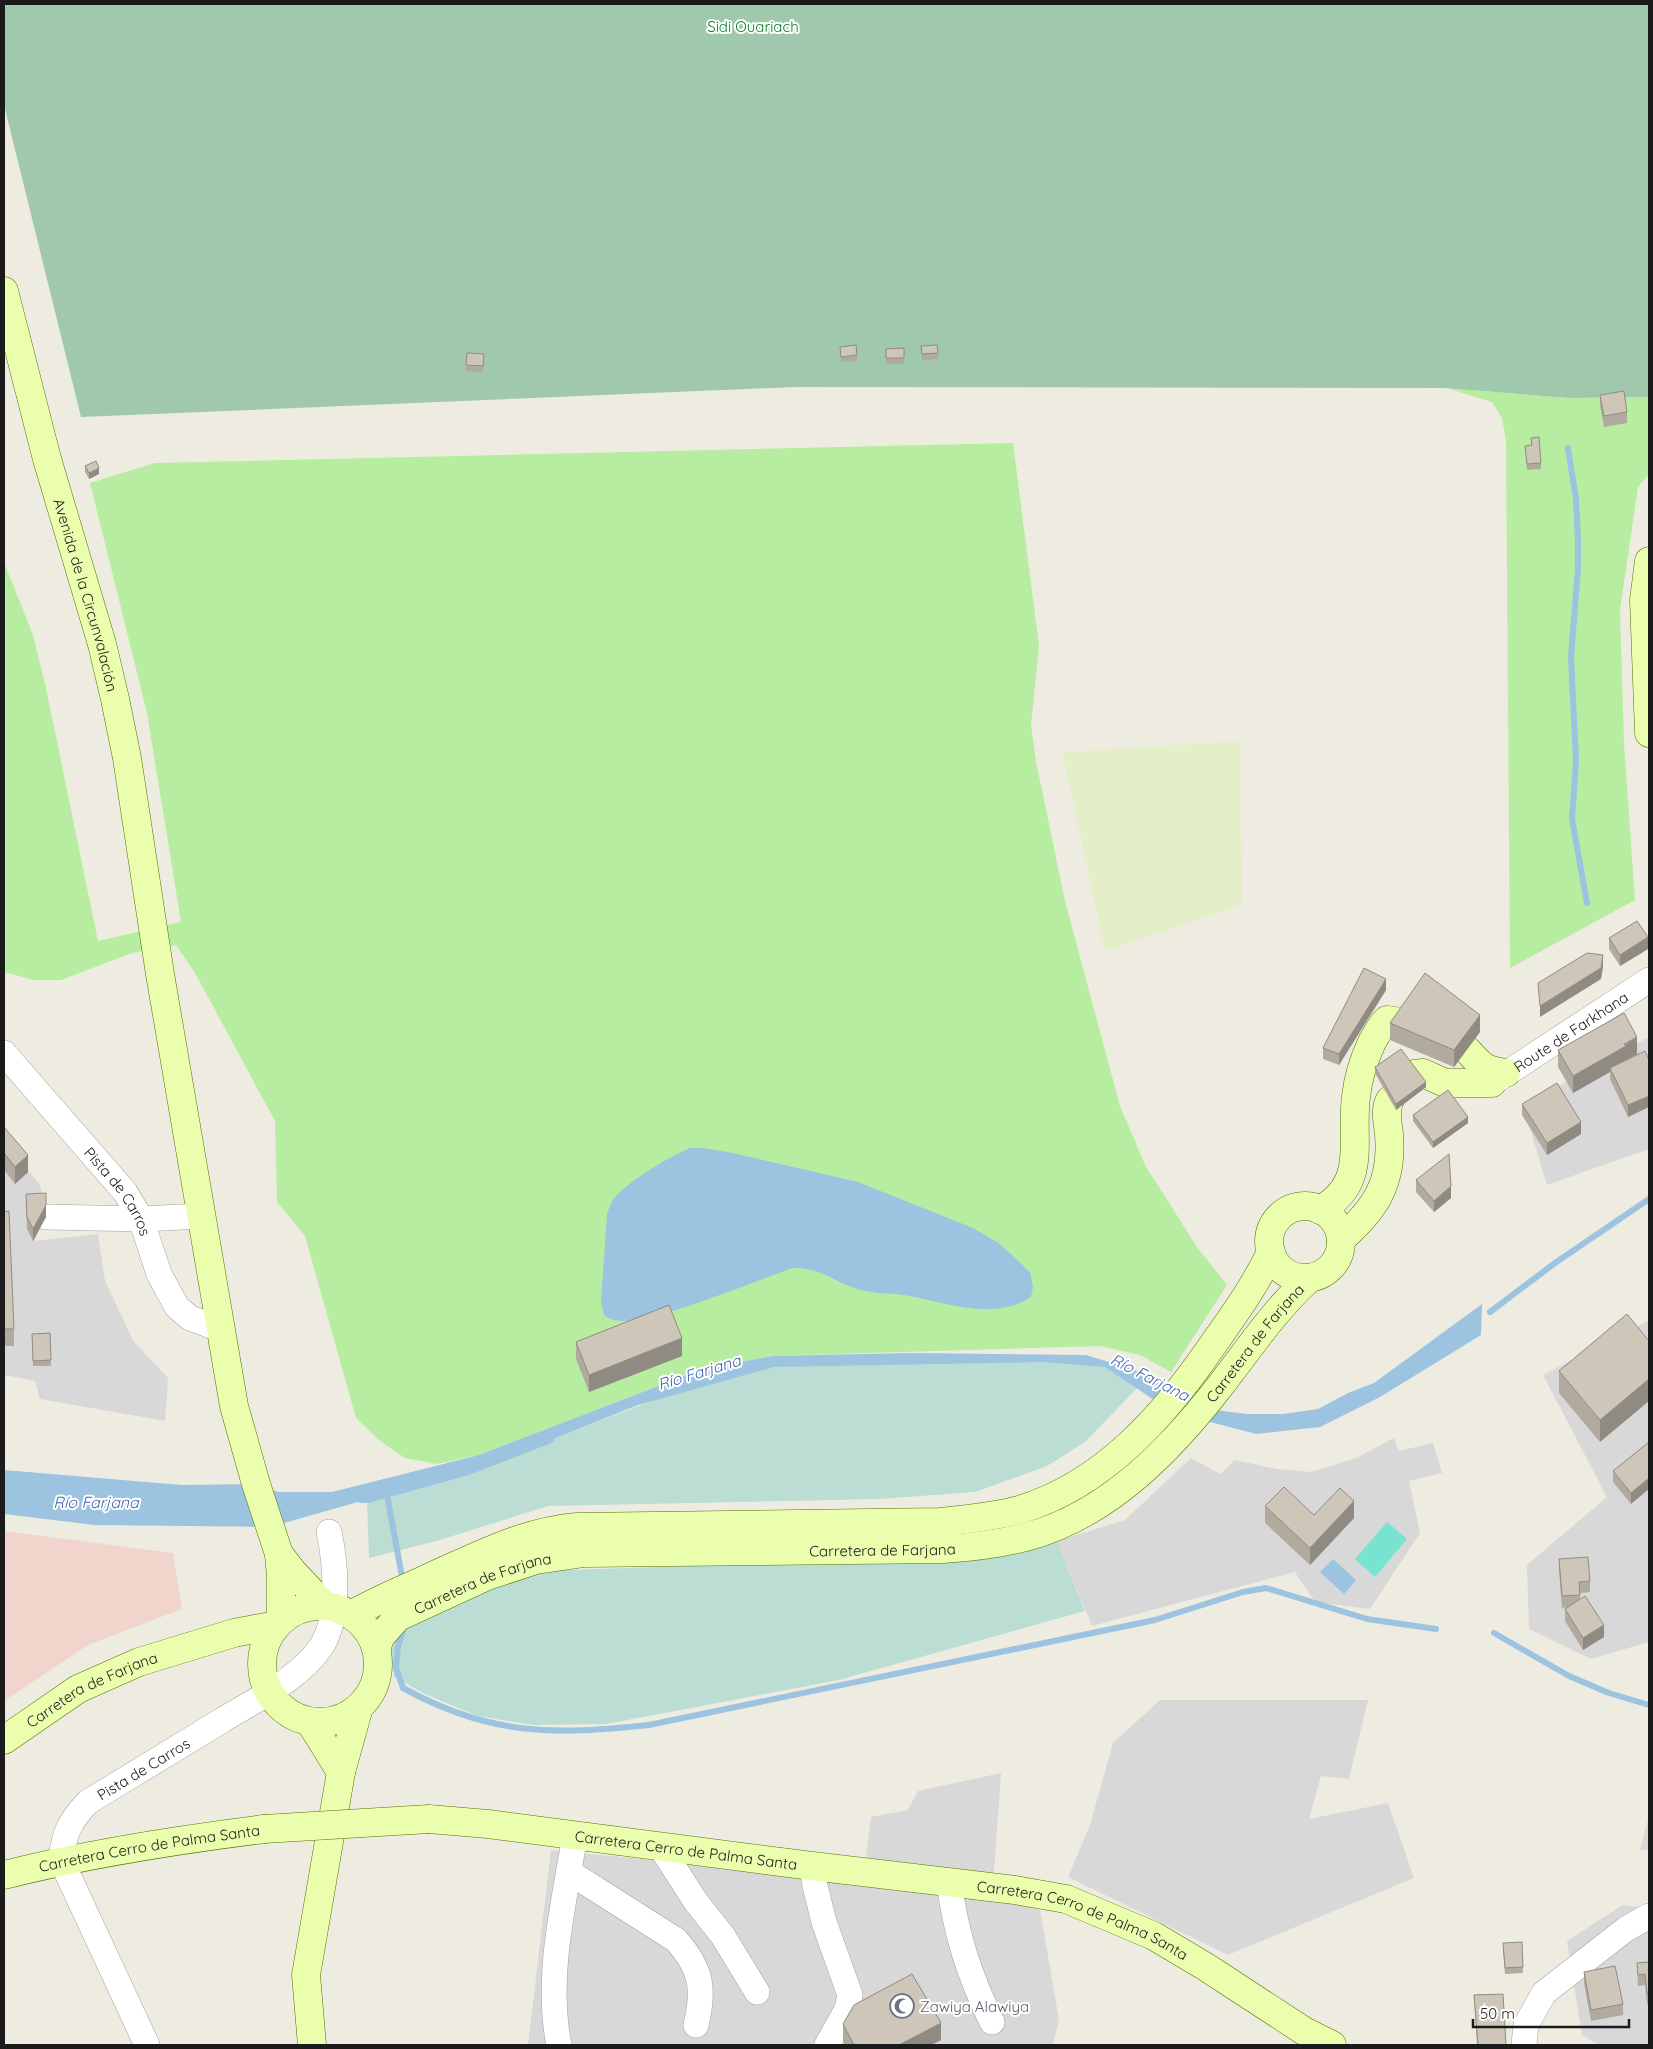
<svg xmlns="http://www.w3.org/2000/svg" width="1653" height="2049" viewBox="0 0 1653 2049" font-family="Quicksand,sans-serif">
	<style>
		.residential { fill: #d9d8d8 }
		.commercial { fill: #f1d5cd }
		.farmland { fill: #e4efc9 }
		.grass { fill: #b7eda1 }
		.wetland { fill: #bbddd4 }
		.cemetery { fill: #9fc8ad }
		.pitch { fill: #77e4cf }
		.water { fill: #9cc3df }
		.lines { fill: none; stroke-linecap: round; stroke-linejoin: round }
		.stream { stroke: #9cc3df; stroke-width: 6 }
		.street-casing { stroke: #a2a2a2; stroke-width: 26 }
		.secondary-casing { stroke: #517400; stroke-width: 29 }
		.street { stroke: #fff; stroke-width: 25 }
		.secondary { stroke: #eafeae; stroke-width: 28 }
		.secondary-bridge-casing { stroke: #517400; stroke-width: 29; stroke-linecap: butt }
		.secondary-bridge { stroke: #eafeae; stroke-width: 28 }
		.wall { fill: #b1aa9f }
		.shaded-wall { fill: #908b82 }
		.building { fill: #cec6b9; stroke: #908b82 }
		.labels { text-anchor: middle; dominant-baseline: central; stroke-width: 4; stroke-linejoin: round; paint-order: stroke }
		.park-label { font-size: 15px; fill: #047f26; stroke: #fff }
		.street-label { font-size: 15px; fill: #1b1b1b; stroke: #fff }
		.worship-label { font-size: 15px; fill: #5b616d; stroke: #fff; text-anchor: start }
		.water-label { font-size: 16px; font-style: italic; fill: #4264b0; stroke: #fff }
	</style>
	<rect width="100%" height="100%" fill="#eeece0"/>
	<g class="residential">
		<path d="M1649,1037V1149L1547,1185L1523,1105Z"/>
		<path d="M4,1144L39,1183L46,1204L34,1241L98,1234L105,1281L134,1342L168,1378L165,1421L40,1399L35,1381L4,1375Z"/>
		<path d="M1648,1321L1649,1642L1591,1659L1529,1629L1527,1565L1607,1497L1543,1375Z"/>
		<path d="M1394,1438L1399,1451L1433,1443L1442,1473L1409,1481L1420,1533L1370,1609L1315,1602L1295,1572L1092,1626L1057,1541L1125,1520L1191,1458L1220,1474L1235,1460L1277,1469L1311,1472L1356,1458Z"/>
		<path d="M1160,1700H1368L1349,1779L1321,1776L1309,1819L1388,1803L1414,1878L1228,1955L1068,1877L1090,1825L1113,1743Z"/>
		<path d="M1001,1773L992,1899L1040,1909L1059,2020L1053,2045H528L551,1850L863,1881L871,1817L908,1810L918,1791Z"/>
		<path d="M1649,1816V1850H1640Z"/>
		<path d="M1623,1905L1649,1908V2045H1599L1582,2035L1567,1941Z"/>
	</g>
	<path class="commercial" d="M4,1531L173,1553L182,1609L88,1645L4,1701Z"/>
	<path class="farmland" d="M1240,741L1242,905L1105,951L1062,752Z"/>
	<g class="grass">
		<path d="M1446,388L1568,398L1649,397V474L1638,487L1620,610L1624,743L1635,900L1510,968L1506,441L1502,418L1492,402Z"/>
		<path d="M1013,443L1039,646L1031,725L1036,761L1065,901L1120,1106L1145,1165L1197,1247L1227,1285L1171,1372L1140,1355L1100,1346L772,1356L700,1370L479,1455L437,1464L405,1458L380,1441L356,1418L305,1236L277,1202L275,1121L195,973L176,945L132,953L61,980H34L4,972V562L33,635L46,688L98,941L181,922L147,713L90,483L155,463Z"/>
	</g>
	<g class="wetland">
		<path d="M945,1361L1070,1362L1106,1367L1141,1384L1085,1442L1047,1466L975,1492L879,1499L548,1506L440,1540L369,1558L367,1500L468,1472L698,1383L774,1367Z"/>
		<path d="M1057,1541L1085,1611L839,1680L606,1724L533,1725L478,1716L427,1695L394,1677L389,1649L403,1618L535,1571L965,1557L1013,1551Z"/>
	</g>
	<path class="cemetery" d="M4,4H1649V397L1568,398L1446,388L796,387L81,417L4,105Z"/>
	<path class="pitch" d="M1387,1522L1407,1539L1375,1577L1355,1559Z"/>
	<g class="water">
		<path d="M690,1148H703L728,1152L858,1182L973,1228L1000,1244L1030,1272L1033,1287L1031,1297C994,1322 944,1302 904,1295C889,1293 872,1294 858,1289C832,1282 824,1268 793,1268C756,1280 647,1328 614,1320C611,1320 607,1317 604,1315L601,1302L607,1214C610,1206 612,1200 618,1194C631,1180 672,1155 690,1148Z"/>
		<path d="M1482,1304L1481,1335L1380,1397L1320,1427L1256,1434L1172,1412L1105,1367L1045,1362L774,1367L638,1405L491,1464L270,1527L95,1525L4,1514V1470L182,1485L256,1484L278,1492H332L479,1455L700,1370L772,1356L911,1353L1086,1355L1141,1372L1182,1399L1215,1410L1247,1414H1283L1318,1409L1348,1393L1374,1383Z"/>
		<path d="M1333,1559L1356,1580L1344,1594L1320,1572Z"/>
	</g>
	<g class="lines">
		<g class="stream">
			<path d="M1568,448L1576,499L1578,541V569L1571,657L1576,761L1572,819L1587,903"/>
			<path d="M1490,1312L1555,1263L1649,1199"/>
			<path d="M387,1495L403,1582"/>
			<path d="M361,1500H367L468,1472L551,1440"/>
			<path d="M405,1624L398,1646L396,1668L403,1688C490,1736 553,1735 649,1725L1155,1620L1243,1592L1266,1588L1367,1619L1436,1629"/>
			<path d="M1494,1633L1569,1676L1609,1693L1649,1705"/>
		</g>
		<g class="street-casing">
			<g id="street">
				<path id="s1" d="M4,1053L125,1192L141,1219L159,1274L177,1307L190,1318L220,1329"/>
				<path id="s2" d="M1492,1083L1649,980"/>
				<path d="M46,1217L141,1219L202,1216"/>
				<path d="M660,1846L696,1902L723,1936L757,1992"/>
				<path d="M812,1866L815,1886L824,1922L850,1995L847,2009L827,2045"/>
				<path d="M569,1872L676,1940C701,1968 705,1988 696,2025"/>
				<path d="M949,1882C956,1934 969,1975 992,2022"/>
				<path id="s3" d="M147,2045L61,1860C64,1833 69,1822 88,1802C133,1775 177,1748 221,1721C255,1700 298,1680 321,1647C340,1618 336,1564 329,1532"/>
				<path d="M559,2045C545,1976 564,1904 575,1835"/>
				<path d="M1524,2045L1526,2025L1544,1993L1626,1929L1649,1916"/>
			</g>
		</g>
		<g class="secondary-casing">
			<g id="secondary">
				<path id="s4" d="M4,291L47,459L102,644L115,699L127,758L160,974L234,1406L256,1484L279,1554L281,1576V1621"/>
				<path d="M1649,561L1644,600L1649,733"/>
				<path d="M1467,1050C1483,1067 1482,1069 1506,1073"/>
				<path d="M1415,1074L1423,1073L1445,1083H1492"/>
				<circle cx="1305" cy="1242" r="36"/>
				<path d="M1320,1210C1369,1183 1350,1141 1356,1097C1358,1078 1364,1059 1372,1042C1377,1034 1380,1026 1387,1020L1402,1022"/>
				<path d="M1341,1239C1376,1209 1393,1182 1389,1134C1388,1123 1384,1110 1390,1100"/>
				<path d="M279,1554L293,1572L325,1606"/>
				<circle cx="320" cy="1664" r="58"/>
				<path d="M351,1615C376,1600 403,1590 430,1577C480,1555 522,1532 577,1527L940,1522C966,1519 993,1517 1019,1510C1103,1485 1164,1416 1212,1346C1233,1316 1255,1286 1271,1252"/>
				<path id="s5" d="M376,1648L381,1636L398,1617L487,1576L536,1560L584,1553L943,1549C972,1547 1001,1544 1029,1536C1109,1514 1171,1449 1220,1386C1249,1349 1275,1309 1310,1278"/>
				<path d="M310,1722L341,1772"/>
				<path id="s6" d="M4,1740L78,1689L139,1662L234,1633L276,1625"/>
				<path id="s7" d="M429,1819L488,1824L812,1866L1015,1890L1066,1899L1154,1936L1206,1967L1304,2031L1332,2045"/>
				<path id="s8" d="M4,1875C90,1853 176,1840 264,1829"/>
				<path d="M312,2045L306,1975L341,1772L359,1707"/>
			</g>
		</g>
		<use href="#street" class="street"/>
		<use href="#secondary" class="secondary"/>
		<g class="secondary-bridge-casing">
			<path id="secondary-bridge" d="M264,1829L429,1819"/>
		</g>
		<use href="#secondary-bridge" class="secondary-bridge"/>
	</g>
	<g class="wall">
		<path d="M921,346L938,353V359L922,360Z"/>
		<path d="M840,347L857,355V361L841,362Z"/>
		<path d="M904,348V364H886V349Z"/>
		<path d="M484,359L483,372L466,371V365Z"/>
		<path d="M1600,395L1627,412V423L1604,427L1600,406Z"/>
		<path d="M1531,438L1541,463V469L1527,470L1525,446L1531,445Z"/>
		<path d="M85,466L99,474L89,479L85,472Z"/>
		<path d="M1609,938L1648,949L1620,966L1609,949Z"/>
		<path d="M1386,990L1339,1065L1323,1059V1048Z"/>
		<path d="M1390,1023L1480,1032L1454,1067L1390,1040Z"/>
		<path d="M1558,1050L1637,1054L1626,1060L1645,1051L1628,1117L1610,1079V1072L1573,1093L1558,1067Z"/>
		<path d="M1375,1067L1426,1087L1396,1110L1375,1073Z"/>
		<path d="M1522,1104L1581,1134L1547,1155L1522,1115Z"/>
		<path d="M1413,1115L1468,1123L1433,1148L1413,1121Z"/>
		<path d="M4,1127L28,1172L15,1184L4,1170Z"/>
		<path d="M1416,1180L1451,1198L1434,1212L1416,1192Z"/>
		<path d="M26,1194L46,1217L33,1241L27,1229Z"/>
		<path d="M4,1212L14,1329V1346H4Z"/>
		<path d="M1627,1314L1600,1442L1559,1393V1371Z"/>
		<path d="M50,1333L51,1366H33L32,1334Z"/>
		<path d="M576,1342L682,1356L589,1392L576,1359Z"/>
		<path d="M1649,1442L1631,1504L1613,1482V1471Z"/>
		<path d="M1265,1506L1314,1515L1354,1518L1310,1565L1265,1523Z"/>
		<path d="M1559,1559L1590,1581V1592L1580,1593V1599L1604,1637L1583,1650L1565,1621V1609L1568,1607L1562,1608L1559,1571Z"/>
		<path d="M1522,1942L1523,1973L1505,1974L1503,1949Z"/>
		<path d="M1649,1962V2004H1647L1645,1985L1638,1986L1637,1963Z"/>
		<path d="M1584,1972L1623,2004V2015L1591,2021L1584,1983Z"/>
		<path d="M1474,1995L1506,2045H1477Z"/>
		<path d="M843,2024L941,2040L931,2045H845L843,2041Z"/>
	</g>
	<g class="shaded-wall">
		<path d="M99,468V474L89,479V473Z"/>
		<path d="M1648,937V949L1620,966V955Z"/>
		<path d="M1603,955V967L1601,979L1540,1017V1006Z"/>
		<path d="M1386,979V990L1339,1065V1054Z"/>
		<path d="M1480,1015V1032L1454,1067V1050Z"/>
		<path d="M1637,1037V1054L1610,1068V1072L1573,1093V1076Z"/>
		<path d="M1426,1082V1087L1396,1110V1104Z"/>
		<path d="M1649,1096V1107L1628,1117V1105Z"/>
		<path d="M1468,1117V1123L1433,1148V1142Z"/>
		<path d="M1581,1122V1134L1547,1155V1143Z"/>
		<path d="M28,1155V1172L15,1184V1167Z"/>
		<path d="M1451,1186V1198L1434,1212V1201Z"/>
		<path d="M46,1205V1217L33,1241V1229Z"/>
		<path d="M682,1338V1356L589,1392V1375Z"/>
		<path d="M1649,1379V1401L1600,1442V1420Z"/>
		<path d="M1649,1478V1489L1631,1504V1493Z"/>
		<path d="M1354,1501V1518L1310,1565V1548Z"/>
		<path d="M1604,1625V1637L1583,1650V1638Z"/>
		<path d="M941,2023V2040L931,2045H899Z"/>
	</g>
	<g class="building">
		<path d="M856,345L857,355L841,357L840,347Z"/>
		<path d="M937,345L938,353L922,354L921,346Z"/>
		<path d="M904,348V358H886V349Z"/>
		<path d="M467,353L484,354L483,366L466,365Z"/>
		<path d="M1624,391L1627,412L1604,416L1600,395Z"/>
		<path d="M1539,437L1541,463L1527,464L1525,446L1532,445L1531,438Z"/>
		<path d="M96,461L99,468L89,473L85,466Z"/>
		<path d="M1637,921L1648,937L1620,955L1609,938Z"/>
		<path d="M1587,953L1603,955L1601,968L1540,1006L1538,983Z"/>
		<path d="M1364,968L1386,979L1339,1054L1323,1048Z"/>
		<path d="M1425,973L1480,1015L1454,1050L1390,1023Z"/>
		<path d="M1624,1013L1637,1037L1624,1044L1626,1046L1573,1076L1558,1050Z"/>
		<path d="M1401,1049L1426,1082L1396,1104L1375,1067Z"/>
		<path d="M1645,1051L1649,1060V1096L1628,1105L1610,1068Z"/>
		<path d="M1557,1083L1581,1122L1547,1143L1522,1104Z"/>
		<path d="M1448,1090L1468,1117L1433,1142L1413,1115Z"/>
		<path d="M4,1127L28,1155L15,1167L4,1153Z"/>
		<path d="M1449,1154L1451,1186L1434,1201L1416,1180Z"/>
		<path d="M46,1193V1205L33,1229L27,1217L26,1194Z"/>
		<path d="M9,1211L14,1329H4V1212Z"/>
		<path d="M669,1305L682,1338L589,1375L576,1342Z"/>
		<path d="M1627,1314L1649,1341V1379L1600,1420L1559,1371Z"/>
		<path d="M50,1333L51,1360L33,1361L32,1334Z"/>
		<path d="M1649,1442V1478L1631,1493L1613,1471Z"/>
		<path d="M1284,1487L1314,1515L1340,1488L1354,1501L1310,1548L1265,1506Z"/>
		<path d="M1588,1557L1590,1581L1579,1582L1580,1595L1562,1596L1559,1559Z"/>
		<path d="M1585,1596L1604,1625L1583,1638L1565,1609Z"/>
		<path d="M1522,1942L1523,1967L1505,1968L1503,1943Z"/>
		<path d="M1649,1962V1992L1647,1993L1645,1974L1638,1975L1637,1963Z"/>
		<path d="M1615,1966L1623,2004L1591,2010L1584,1972Z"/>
		<path d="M912,1974L941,2023L899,2045H854L843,2024L854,2005Z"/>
		<path d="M1503,1994L1506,2045H1478L1474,1995Z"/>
	</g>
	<defs>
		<g id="mosque-ring" transform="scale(1.25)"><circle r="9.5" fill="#fff" stroke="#6b7280" stroke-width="1.5"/><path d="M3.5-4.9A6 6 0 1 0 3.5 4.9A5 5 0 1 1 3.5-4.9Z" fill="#6b7280"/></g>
	</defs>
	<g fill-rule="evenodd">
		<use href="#mosque-ring" x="902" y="2006"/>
	</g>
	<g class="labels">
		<g class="park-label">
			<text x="753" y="26">Sidi Ouariach</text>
		</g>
		<g class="street-label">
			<text stroke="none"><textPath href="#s4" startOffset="315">Avenida de la Circunvalación</textPath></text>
			<text stroke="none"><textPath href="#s2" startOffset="94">Route de Farkhana</textPath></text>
			<text stroke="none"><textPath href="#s1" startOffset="180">Pista de Carros</textPath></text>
			<text stroke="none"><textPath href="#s5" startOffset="985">Carretera de Farjana</textPath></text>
			<text stroke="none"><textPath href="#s5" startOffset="535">Carretera de Farjana</textPath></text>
			<text stroke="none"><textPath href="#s5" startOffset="130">Carretera de Farjana</textPath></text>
			<text stroke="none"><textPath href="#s6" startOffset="102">Carretera de Farjana</textPath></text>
			<text stroke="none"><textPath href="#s3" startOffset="334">Pista de Carros</textPath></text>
			<text stroke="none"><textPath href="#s8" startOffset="148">Carretera Cerro de Palma Santa</textPath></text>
			<text stroke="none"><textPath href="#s7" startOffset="259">Carretera Cerro de Palma Santa</textPath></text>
			<text stroke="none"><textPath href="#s7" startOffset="664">Carretera Cerro de Palma Santa</textPath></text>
		</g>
		<g class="worship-label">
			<text x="920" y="2006">Zawiya Alawiya</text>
		</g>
		<g class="water-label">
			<text transform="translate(699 1372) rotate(-17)">Río Farjana</text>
			<text transform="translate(1150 1377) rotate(27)">Río Farjana</text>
			<text x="96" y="1502">Río Farjana</text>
		</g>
	</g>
	<rect width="1653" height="2049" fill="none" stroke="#1b1b1b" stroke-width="10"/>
	<path d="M1473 2019v8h156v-8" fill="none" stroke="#1b1b1b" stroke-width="2.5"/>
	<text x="1480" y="2019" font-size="15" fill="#1b1b1b" stroke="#ffffff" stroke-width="4" paint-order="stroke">50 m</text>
</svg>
